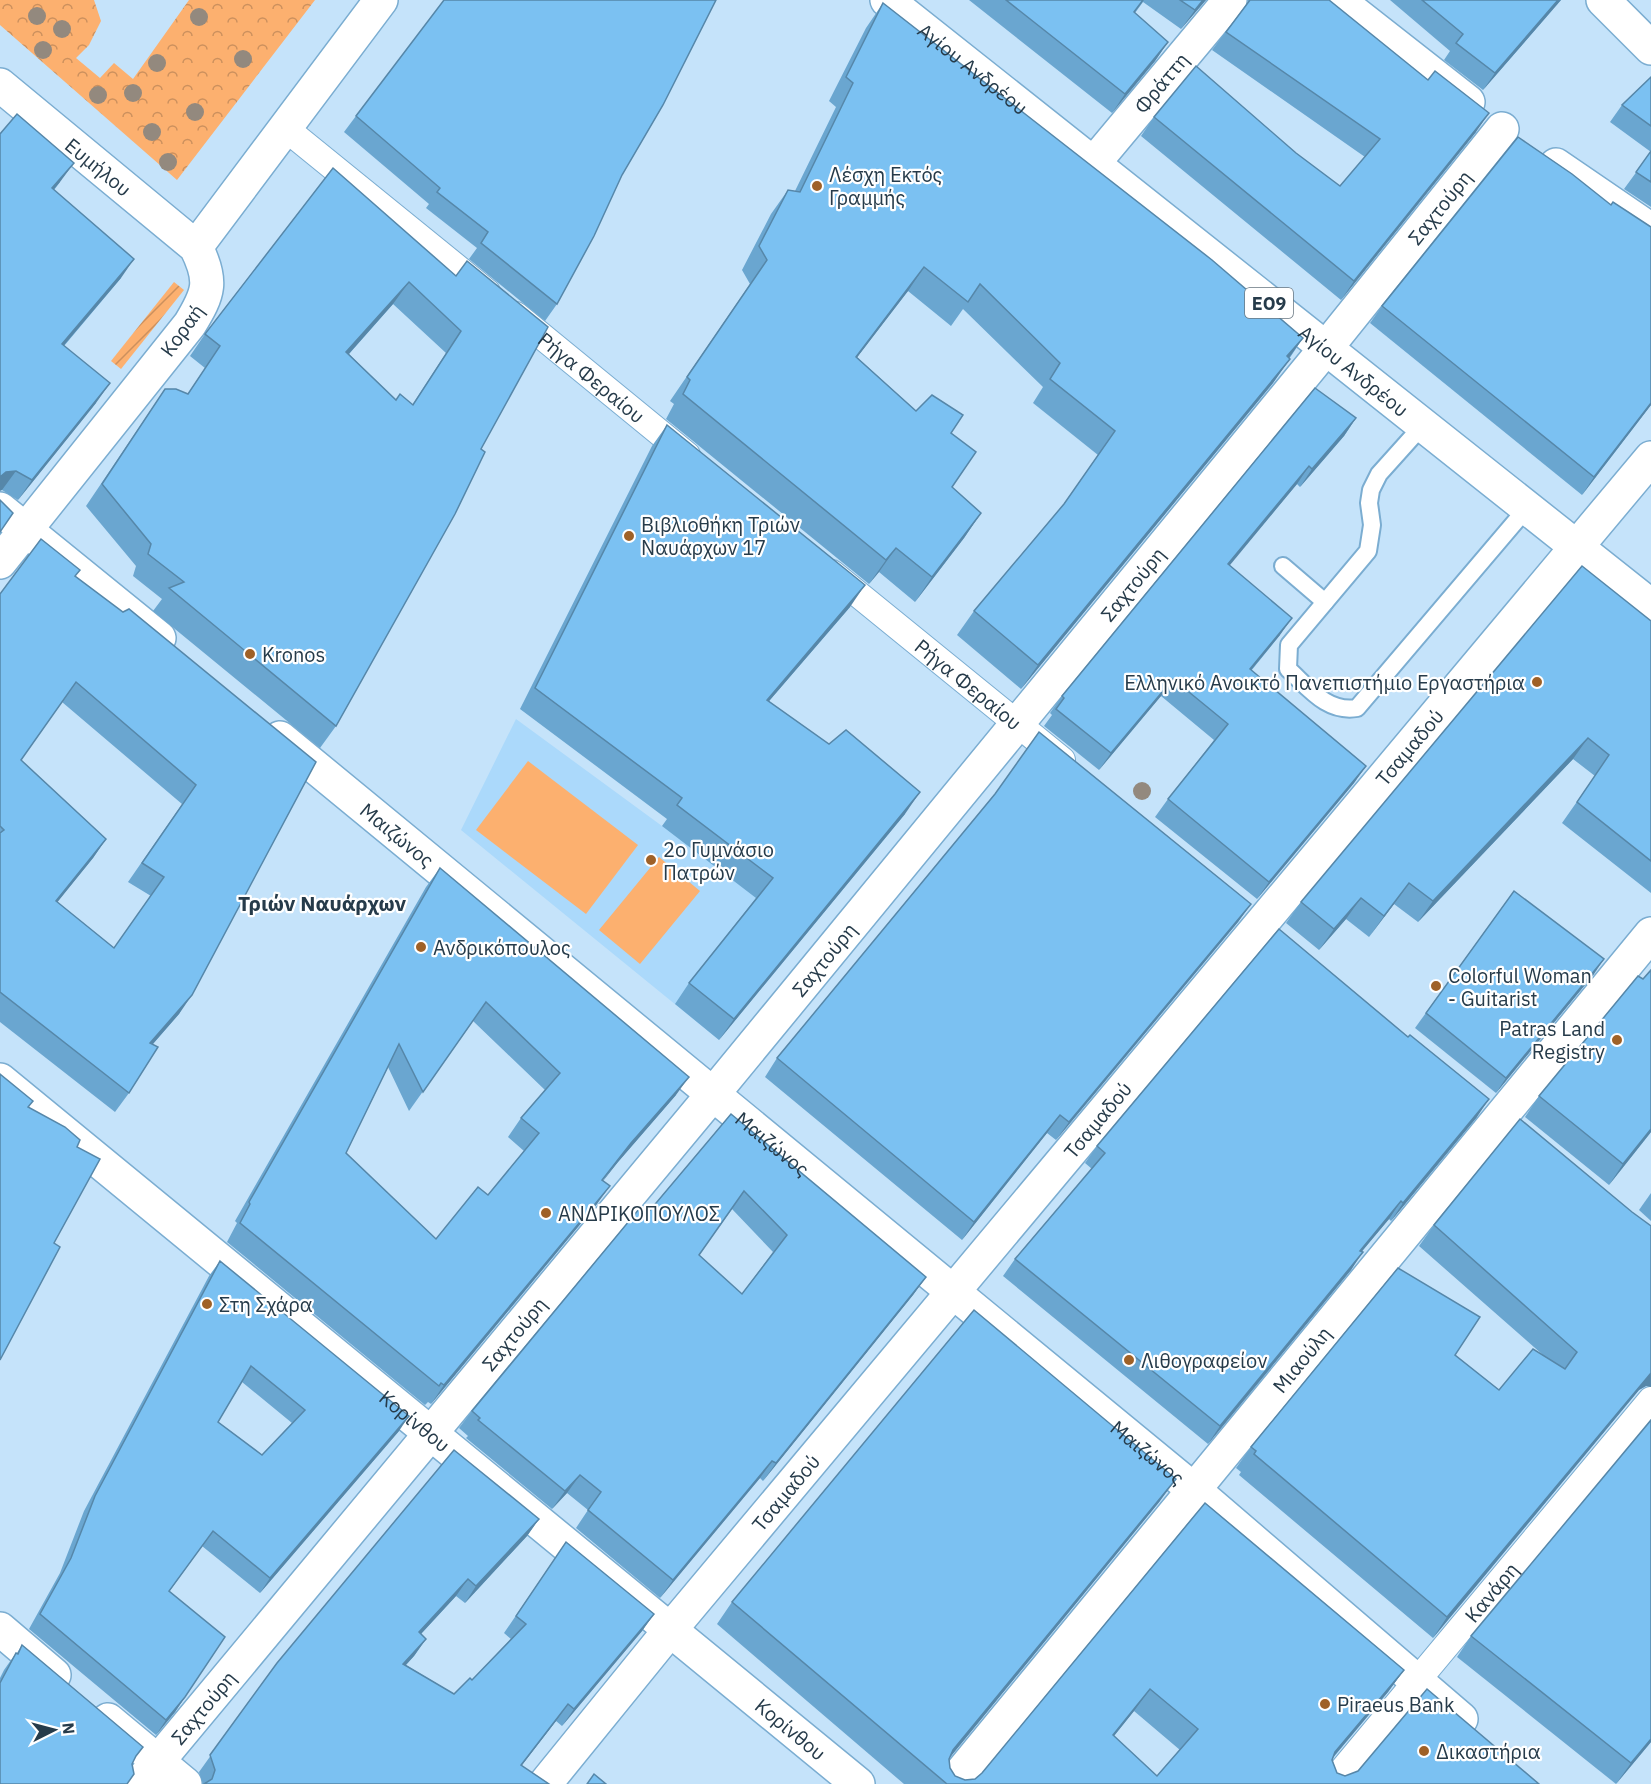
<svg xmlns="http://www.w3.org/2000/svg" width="1651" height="1784" viewBox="0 0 1651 1784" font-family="'IBM Plex Sans',sans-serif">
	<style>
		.built { fill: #abd9fb }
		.park { fill: url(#park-crowns) }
		.garden { fill: url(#garden-furrows) }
		.pitch { fill: #fcb06f }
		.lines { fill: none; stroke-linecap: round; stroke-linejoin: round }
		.service-casing { stroke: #7badd1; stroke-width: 20 }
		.pedestrian-casing { stroke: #7badd1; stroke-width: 28 }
		.minor-casing { stroke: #7badd1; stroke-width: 36 }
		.tertiary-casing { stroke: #7badd1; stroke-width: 36 }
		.secondary-casing { stroke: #7badd1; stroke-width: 36 }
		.primary-casing { stroke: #7badd1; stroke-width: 36 }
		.service { stroke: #fff; stroke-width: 16 }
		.pedestrian { stroke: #fff; stroke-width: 26 }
		.minor { stroke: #fff; stroke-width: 33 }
		.tertiary { stroke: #fff; stroke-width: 33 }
		.secondary { stroke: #fff; stroke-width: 33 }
		.primary { stroke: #fff; stroke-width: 33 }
		.tree { fill: #93897e }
		.wall { fill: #6aa6d0; fill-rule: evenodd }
		.shaded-wall { fill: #5687a9 }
		.building { fill: #7bc1f2; stroke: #5687a9; stroke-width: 1.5; fill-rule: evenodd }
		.poi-dot { fill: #9f6127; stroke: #fff; stroke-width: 2 }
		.labels { text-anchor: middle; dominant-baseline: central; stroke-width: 4.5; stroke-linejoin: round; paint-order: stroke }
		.shield { fill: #fff; stroke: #677680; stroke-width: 1.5 }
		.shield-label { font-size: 18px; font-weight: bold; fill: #263b4a }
		.street-label { font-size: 20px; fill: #263b4a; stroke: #fff }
		.poi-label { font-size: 20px; fill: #263b4a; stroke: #fff; text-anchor: start }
		.neighbourhood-label { font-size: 21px; font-weight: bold; fill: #263b4a; stroke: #fff }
	</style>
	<defs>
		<pattern id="park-crowns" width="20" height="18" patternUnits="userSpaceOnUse" patternTransform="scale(1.5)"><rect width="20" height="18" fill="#fcb06f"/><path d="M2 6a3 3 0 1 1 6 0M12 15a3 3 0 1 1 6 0" fill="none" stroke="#cc905d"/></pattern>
		<pattern id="garden-furrows" width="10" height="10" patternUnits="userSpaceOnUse" patternTransform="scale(1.5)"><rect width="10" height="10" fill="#fcb06f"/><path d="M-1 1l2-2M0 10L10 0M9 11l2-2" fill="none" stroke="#cc905d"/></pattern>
	</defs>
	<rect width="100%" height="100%" fill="#c5e3fa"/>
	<path class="built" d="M516,719L662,826L841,891L719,1040L461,830Z"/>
	<path class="park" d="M0,0H94L101,21L89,45L76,58L100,78L114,63L133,79L189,0H315L177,180L0,25Z"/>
	<path class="garden" d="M174,282L184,290L121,369L111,361Z"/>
	<g class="pitch">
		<path d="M528,761L638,845L586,914L476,830Z"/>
		<path d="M659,857L700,891L640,964L599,930Z"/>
	</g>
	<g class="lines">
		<g class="service-casing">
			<g id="service">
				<path d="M1423,425L1379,474L1371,490L1369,503L1372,525L1368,551L1289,645L1288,669C1309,688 1327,713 1357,708L1527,508"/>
				<path d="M1283,566L1325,602"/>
			</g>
		</g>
		<g class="pedestrian-casing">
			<g id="pedestrian">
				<path d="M285,128L487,292"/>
				<path id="s1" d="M516,315L687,455"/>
				<path id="s2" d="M832,573L1062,760"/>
				<path id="s3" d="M1331,1784L1651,1400"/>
			</g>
		</g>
		<g class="minor-casing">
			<g id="minor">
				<path d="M1338,0L1468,102"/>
				<path d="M1603,0L1651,48"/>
				<path id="s4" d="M0,85L196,247C213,281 209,293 190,324L0,562"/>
				<path id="s5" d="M1093,164L1230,0"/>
				<path d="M1556,165L1651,230"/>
				<path d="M196,247L381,0"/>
				<path id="s6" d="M139,1784L713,1094L1326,348L1502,129"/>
			</g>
		</g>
		<g class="tertiary-casing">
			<g id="tertiary">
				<path d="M0,1629L54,1675"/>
				<path d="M108,1720L185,1784"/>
				<path id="s7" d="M545,1784L670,1630L1651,458"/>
				<path id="s8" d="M952,1784L1651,934"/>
			</g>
		</g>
		<g class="secondary-casing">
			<g id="secondary">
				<path d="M0,509L159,638"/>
				<path id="s9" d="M280,738L1194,1490L1461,1719"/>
				<path id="s10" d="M0,1080L858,1784"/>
			</g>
		</g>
		<g class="primary-casing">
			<g id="primary">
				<path id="s11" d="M887,0L1651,606"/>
			</g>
		</g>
		<use href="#service" class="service"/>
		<use href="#pedestrian" class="pedestrian"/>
		<use href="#minor" class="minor"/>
		<use href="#tertiary" class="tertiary"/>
		<use href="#secondary" class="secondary"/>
		<use href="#primary" class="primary"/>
	</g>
	<g class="tree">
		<circle cx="37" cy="16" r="9"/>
		<circle cx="199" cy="17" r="9"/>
		<circle cx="62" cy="29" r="9"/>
		<circle cx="43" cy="50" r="9"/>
		<circle cx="243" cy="59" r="9"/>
		<circle cx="157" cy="63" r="9"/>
		<circle cx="133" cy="93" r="9"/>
		<circle cx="98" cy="95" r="9"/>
		<circle cx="195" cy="112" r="9"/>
		<circle cx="152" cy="132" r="9"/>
		<circle cx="168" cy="162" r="9"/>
		<circle cx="1142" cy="791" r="9"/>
	</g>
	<g class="wall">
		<path d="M969,0H1206L1181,29L1143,2L1135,13L1168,42L1155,61L1112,113Z"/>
		<path d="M1248,0H1329L1476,132L1341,300L1141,136L1154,117L1296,153L1340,186L1365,157L1212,50L1248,2Z"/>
		<path d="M1390,0H1561L1483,90L1444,60L1450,51Z"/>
		<path d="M883,3L1303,338L1273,383L1021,689L957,635L974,611L1064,504L1098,455L1033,403L1043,387L963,309L951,326L908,291L857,357L916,411L951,433L952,487L981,513L964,538L915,602L879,572L869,584L666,419L674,404L670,401L750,284L742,270L771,214L788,190L795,191L836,107L829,101L866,28Z"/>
		<path d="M1651,77V207L1624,189L1651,152L1610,122L1622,105Z"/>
		<path d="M356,116L622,175L557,304L545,321L469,259L477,248L426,208L429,204L344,132Z"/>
		<path d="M0,134L60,182L54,190L121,278L64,346L96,403L18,500L2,490Z"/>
		<path d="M333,168L456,276L481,449L336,726L320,748L153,611L162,599L133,576L136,566L86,506L165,389L188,394L205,368L190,356L205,334ZM393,304L446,353L412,405L396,400L349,354Z"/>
		<path d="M1611,205L1651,227V405L1582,495L1370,323L1382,306Z"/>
		<path d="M1356,418L1344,436L1300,487L1297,484L1229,565L1280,635L1251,671L1366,766L1354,783L1257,899L1155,817L1168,799L1214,740L1161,696L1099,770L1044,726L1052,715L1050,713L1062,696Z"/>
		<path d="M667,425L850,607L769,701L905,814L719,1040L675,1004L689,983L756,898L662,826L667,819L520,709L652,446Z"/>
		<path d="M76,577L316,762L179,1014L153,1044L129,1093L115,1112L0,1022V594ZM62,702L182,804L128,882L151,896L114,948L57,902L93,858L106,839L21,760Z"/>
		<path d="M1651,621V893L1562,823L1595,776L1573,759L1418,922L1394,904L1369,937L1346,919L1319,950L1286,923L1301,902Z"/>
		<path d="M995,794L1251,904L1238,922L1056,1140L1047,1133L962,1240L765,1077L777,1058Z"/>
		<path d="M440,868L676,1095L618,1162L603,1180L597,1204L431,1404L428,1402L425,1405L227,1242L237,1223L235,1221L426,887ZM473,1021L545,1090L521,1118L508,1137L524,1151L488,1195L436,1239L346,1153L388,1067L409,1111Z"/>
		<path d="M1514,891L1594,974L1496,1093L1415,1028Z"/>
		<path d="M1651,970V1132L1609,1185L1525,1117L1539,1096Z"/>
		<path d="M731,1114L926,1277L913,1295L763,1481L760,1478L660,1598L576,1528L588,1510L567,1493L552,1509L466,1438L468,1436L459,1428L472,1411L646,1215ZM732,1209L773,1252L742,1294L699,1255Z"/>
		<path d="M1477,1117L1391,1221L1389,1219L1362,1251L1351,1270L1208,1444L1003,1276L1015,1259L1092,1169L1085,1163L1097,1146Z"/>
		<path d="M1651,1193V1221L1639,1210Z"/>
		<path d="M1632,1212L1646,1386L1639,1390L1433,1638L1239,1475L1241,1472L1236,1468L1251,1447L1455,1355L1499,1390L1543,1355L1419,1246L1434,1225Z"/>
		<path d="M220,1261L399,1431L260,1593L202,1546L169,1592L185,1697L175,1712L156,1735L29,1629L60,1573L84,1511L209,1276ZM242,1382L292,1423L262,1455L218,1422Z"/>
		<path d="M1651,1420V1742L1616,1784L1457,1657L1471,1636Z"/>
		<path d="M1160,1501L950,1757L949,1759L950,1768L955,1776L965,1780L975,1779L982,1773L1205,1503L1404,1670L1388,1692L1332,1759L1337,1773L1345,1776L1539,1784H904L717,1624L732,1602ZM1134,1711L1180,1750L1157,1776L1114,1736Z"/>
		<path d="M539,1519L527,1536L465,1603L456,1596L421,1634L426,1639L414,1656L406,1665L454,1694L472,1680L511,1639L504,1633L566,1542L654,1614L642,1631L562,1726L556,1721L521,1766L549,1784H203L199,1772L277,1663Z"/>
		<path d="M22,1645L134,1759L132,1764L0,1784V1678L4,1670L16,1653H17Z"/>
	</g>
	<g class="shaded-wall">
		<path d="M1203,0H1206L1181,29L1195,10Z"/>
		<path d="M1558,0H1561L1483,90L1495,73Z"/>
		<path d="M1168,42L1155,61L1112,113L1125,94Z"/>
		<path d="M1489,113L1476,132L1341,300L1354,281Z"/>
		<path d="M74,163L60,182L38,208L52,188Z"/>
		<path d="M134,259L121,278L48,364L62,344Z"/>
		<path d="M924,267L908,291L839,381L856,357Z"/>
		<path d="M409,282L393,304L331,374L346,352Z"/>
		<path d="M1303,338L1286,362L1287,356Z"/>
		<path d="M1290,359L1273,383L1021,689L1038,665Z"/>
		<path d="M110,383L96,403L18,500L32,480Z"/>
		<path d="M1651,403V405L1582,495L1594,477Z"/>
		<path d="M1356,418L1344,436L1300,487L1312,469Z"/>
		<path d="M1309,466L1297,484L1216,582L1228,564Z"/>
		<path d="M16,471L2,490L0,491V477L6,472Z"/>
		<path d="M981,513L964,538L915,602L932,577Z"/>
		<path d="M896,548L879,572L869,584L886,560Z"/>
		<path d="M865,585L850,607L752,721L767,700Z"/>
		<path d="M1292,618L1280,635L1237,687L1250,669Z"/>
		<path d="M1173,679L1161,696L1099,770L1111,753Z"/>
		<path d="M1588,738L1573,759L1418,922L1433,901Z"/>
		<path d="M1366,766L1354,783L1257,899L1269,882Z"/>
		<path d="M920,792L905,814L719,1040L734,1019Z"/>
		<path d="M106,839L93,858L43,920L56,901Z"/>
		<path d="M1409,883L1394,904L1369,937L1384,916Z"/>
		<path d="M1361,898L1346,919L1319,950L1334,929Z"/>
		<path d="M1251,904L1238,922L1056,1140L1069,1122Z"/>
		<path d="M1604,959L1594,974L1496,1093L1506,1078Z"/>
		<path d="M192,995L179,1014L137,1062L150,1043Z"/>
		<path d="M689,1077L676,1095L618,1162L589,1199L631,1143Z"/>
		<path d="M1489,1099L1477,1117L1391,1221L1403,1203Z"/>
		<path d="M1060,1115L1047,1133L962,1240L974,1222Z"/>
		<path d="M1651,1129V1132L1609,1185L1623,1164Z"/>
		<path d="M610,1186L597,1204L431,1404L444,1385Z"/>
		<path d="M1401,1201L1389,1219L1348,1268L1360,1251Z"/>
		<path d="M1363,1252L1351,1270L1208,1444L1220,1426Z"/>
		<path d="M926,1277L913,1295L763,1481L776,1463Z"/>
		<path d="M1651,1373V1387L1646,1386L1639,1390L1433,1638L1447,1617Z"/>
		<path d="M409,1416L399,1431L260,1593L270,1578Z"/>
		<path d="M772,1461L760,1478L660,1598L673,1580Z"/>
		<path d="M580,1475L567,1493L552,1509L565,1491Z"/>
		<path d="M1176,1479L1160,1501L938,1772L953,1750Z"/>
		<path d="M539,1519L527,1536L465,1603L476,1586Z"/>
		<path d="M468,1579L456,1596L407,1649L419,1632Z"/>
		<path d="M654,1614L642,1631L562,1726L574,1709Z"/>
		<path d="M426,1639L414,1656L391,1681L403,1664Z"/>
		<path d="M1404,1670L1388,1692L1319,1774L1335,1752Z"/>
		<path d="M1150,1689L1134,1711L1097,1757L1113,1735Z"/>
		<path d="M185,1697L175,1712L156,1735L166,1720Z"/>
		<path d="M568,1704L556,1721L509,1782L521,1765Z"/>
		<path d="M1651,1739V1742L1616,1784L1631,1763Z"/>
	</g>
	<g class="building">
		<path d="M444,0H716L663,105L622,175L594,236L557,304L481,243L488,232L437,192L440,188L356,116Z"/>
		<path d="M1006,0H1143L1134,12L1168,42L1125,94Z"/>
		<path d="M1180,0H1203L1195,10Z"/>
		<path d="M1250,0H1329L1428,80L1435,71L1489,113L1354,281L1154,117L1196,66L1296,153L1340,186L1380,139L1226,32Z"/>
		<path d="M1422,0H1558L1495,73L1456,43L1463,34Z"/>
		<path d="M883,3L1212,260L1303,338L1287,356L1290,359L1038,665L974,611L1064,504L1115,431L1050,379L1060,363L980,284L968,302L924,267L856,357L916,411L932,395L963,415L951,433L976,452L952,487L981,513L932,577L896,548L886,560L683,394L690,380L687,377L767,260L759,246L788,190L800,192L853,83L846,77Z"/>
		<path d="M1651,77V126L1622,105Z"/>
		<path d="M17,114L74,163L52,188L134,259L62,344L110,383L32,480L16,471L6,472L0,477V134Z"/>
		<path d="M1518,137L1572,174L1611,205L1613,202L1651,227V403L1594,477L1382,306Z"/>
		<path d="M1651,151V182L1636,172Z"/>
		<path d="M333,168L456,276L467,261L548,327L481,449L485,452L455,514L336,726L169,588L184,582L148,554L151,544L102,484L165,389H176L188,394L220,346L205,334ZM409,282L461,331L413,405L400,394L396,400L346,352Z"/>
		<path d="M1315,388L1356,418L1312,469L1309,466L1228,564L1292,618L1250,669L1366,766L1269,882L1168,799L1228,724L1173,679L1111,753L1056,709L1064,698L1062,696Z"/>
		<path d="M667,425L865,585L767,700L829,744L846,730L920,792L734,1019L689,983L773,878L677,805L682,798L535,688Z"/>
		<path d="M0,500L13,513L0,532Z"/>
		<path d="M41,539L80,570L75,576L123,612L129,609L316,762L192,995L150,1043L158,1047L129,1093L0,992V833L4,830L0,826V594ZM76,682L196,785L142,863L164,877L114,948L56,901L106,839L21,760Z"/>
		<path d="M1582,566L1651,621V861L1577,802L1609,755L1588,738L1433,901L1409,883L1384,916L1361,898L1334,929L1301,902Z"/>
		<path d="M1039,732L1251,904L1069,1122L1060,1115L974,1222L777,1058L995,794Z"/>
		<path d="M440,868L689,1077L631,1143L602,1180L610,1186L444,1385L441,1383L439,1386L240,1223L250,1204L249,1202ZM486,1002L560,1073L521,1118L539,1133L488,1195L478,1187L436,1239L346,1153L399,1044L423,1092Z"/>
		<path d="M1514,891L1604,959L1506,1078L1426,1013Z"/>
		<path d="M1279,929L1408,1037L1410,1035L1489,1099L1403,1203L1401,1201L1360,1251L1363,1252L1220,1426L1015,1259L1105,1153L1097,1146Z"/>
		<path d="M1651,970V1129L1623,1164L1539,1096L1638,976L1643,979Z"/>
		<path d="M0,1074L33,1101L28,1107L65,1127L80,1140L77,1147L100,1159L54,1243L60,1247L0,1360Z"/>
		<path d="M731,1114L926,1277L776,1463L772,1461L673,1580L588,1510L601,1492L580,1475L565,1491L478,1420L480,1418L472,1411L639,1209L646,1215ZM744,1191L787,1235L742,1294L699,1255Z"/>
		<path d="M1520,1119L1632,1212L1651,1226V1373L1447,1617L1254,1454L1256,1451L1251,1447L1398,1268L1480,1317L1455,1355L1499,1390L1533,1349L1565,1369L1577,1352L1434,1225Z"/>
		<path d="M220,1261L409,1416L270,1578L213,1531L169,1591L225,1637L185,1697L166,1720L40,1614L71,1558L95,1496ZM251,1366L305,1410L262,1455L218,1422Z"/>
		<path d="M974,1310L1176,1479L953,1750L949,1759L950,1768L955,1776L965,1780L975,1779L982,1773L1205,1503L1404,1670L1335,1752L1332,1760L1337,1773L1345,1776L1358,1771L1427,1689L1539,1784H947L732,1602ZM1150,1689L1198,1729L1157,1776L1113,1735Z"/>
		<path d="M1651,1420V1739L1631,1763L1471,1636Z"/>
		<path d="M454,1450L539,1519L476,1586L468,1579L419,1632L426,1639L403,1664L454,1694L470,1678L472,1680L526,1624L516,1616L566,1542L654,1614L574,1709L568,1704L521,1765L549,1784H204L212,1779L215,1770L210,1755L277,1663Z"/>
		<path d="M22,1645L143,1747L136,1756L132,1764L134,1774L127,1784H0V1683L16,1653L18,1654Z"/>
		<path d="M594,1774L606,1784H587Z"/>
	</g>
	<g class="poi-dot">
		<circle cx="817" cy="186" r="6"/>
		<circle cx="629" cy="536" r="6"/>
		<circle cx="250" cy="654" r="6"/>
		<circle cx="1537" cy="682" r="6"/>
		<circle cx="651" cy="860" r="6"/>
		<circle cx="421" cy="947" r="6"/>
		<circle cx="1436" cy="986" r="6"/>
		<circle cx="1617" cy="1040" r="6"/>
		<circle cx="546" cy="1213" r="6"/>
		<circle cx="207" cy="1304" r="6"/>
		<circle cx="1129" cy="1360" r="6"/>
		<circle cx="1325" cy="1704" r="6"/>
		<circle cx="1424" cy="1751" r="6"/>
	</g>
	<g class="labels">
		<rect class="shield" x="1245" y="288" width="48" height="30" rx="4.5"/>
		<g class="shield-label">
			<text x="1269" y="303">ΕΟ9</text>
		</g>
		<g class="street-label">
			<text stroke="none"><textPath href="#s11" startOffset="110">Αγίου Ανδρέου</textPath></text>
			<text stroke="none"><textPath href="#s5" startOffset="106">Φράττη</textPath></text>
			<text stroke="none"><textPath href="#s4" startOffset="128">Ευμήλου</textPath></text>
			<text stroke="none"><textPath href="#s6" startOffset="2044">Σαχτούρη</textPath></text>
			<text transform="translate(182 330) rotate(-54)">Κοραή</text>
			<text stroke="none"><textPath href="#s11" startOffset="596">Αγίου Ανδρέου</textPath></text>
			<text stroke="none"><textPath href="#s1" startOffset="98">Ρήγα Φεραίου</textPath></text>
			<text stroke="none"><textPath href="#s6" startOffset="1558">Σαχτούρη</textPath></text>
			<text stroke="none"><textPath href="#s2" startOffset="176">Ρήγα Φεραίου</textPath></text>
			<text stroke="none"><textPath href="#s7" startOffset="1350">Τσαμαδού</textPath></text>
			<text stroke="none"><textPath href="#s9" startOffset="152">Μαιζώνος</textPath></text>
			<text stroke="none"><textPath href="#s6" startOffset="1072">Σαχτούρη</textPath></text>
			<text stroke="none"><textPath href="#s7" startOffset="864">Τσαμαδού</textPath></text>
			<text stroke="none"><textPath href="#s9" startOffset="638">Μαιζώνος</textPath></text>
			<text stroke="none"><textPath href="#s6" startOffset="586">Σαχτούρη</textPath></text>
			<text stroke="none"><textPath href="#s8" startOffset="550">Μιαούλη</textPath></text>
			<text stroke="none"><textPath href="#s10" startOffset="537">Κορίνθου</textPath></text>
			<text stroke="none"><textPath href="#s9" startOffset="1124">Μαιζώνος</textPath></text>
			<text stroke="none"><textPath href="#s7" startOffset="378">Τσαμαδού</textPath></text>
			<text stroke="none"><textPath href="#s3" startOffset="250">Κανάρη</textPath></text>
			<text stroke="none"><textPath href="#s6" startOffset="100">Σαχτούρη</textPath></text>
			<text stroke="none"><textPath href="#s10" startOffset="1023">Κορίνθου</textPath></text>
		</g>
		<g class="poi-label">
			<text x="829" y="174">Λέσχη Εκτός<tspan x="829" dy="23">Γραμμής</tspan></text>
			<text x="641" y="524">Βιβλιοθήκη Τριών<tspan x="641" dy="23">Ναυάρχων 17</tspan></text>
			<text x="262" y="654">Kronos</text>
			<text x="1525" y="682" text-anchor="end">Ελληνικό Ανοικτό Πανεπιστήμιο Εργαστήρια</text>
			<text x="663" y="849">2ο Γυμνάσιο<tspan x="663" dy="23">Πατρών</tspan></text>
			<text x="433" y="947">Ανδρικόπουλος</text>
			<text x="1448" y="975">Colorful Woman<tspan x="1448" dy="23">- Guitarist</tspan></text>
			<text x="1605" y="1028" text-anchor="end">Patras Land<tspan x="1605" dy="23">Registry</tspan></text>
			<text x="558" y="1213">ΑΝΔΡΙΚΟΠΟΥΛΟΣ</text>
			<text x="219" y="1304">Στη Σχάρα</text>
			<text x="1141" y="1360">Λιθογραφείον</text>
			<text x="1337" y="1704">Piraeus Bank</text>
			<text x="1436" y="1751">Δικαστήρια</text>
		</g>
		<g class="neighbourhood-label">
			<text x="322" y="903">Τριών Ναυάρχων</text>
		</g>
	</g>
	<g transform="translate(54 1730) rotate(84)" stroke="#ffffff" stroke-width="4.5" paint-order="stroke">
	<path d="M0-4.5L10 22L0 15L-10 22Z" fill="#263b4a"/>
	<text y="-9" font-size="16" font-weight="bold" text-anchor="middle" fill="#263b4a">N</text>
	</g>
</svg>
